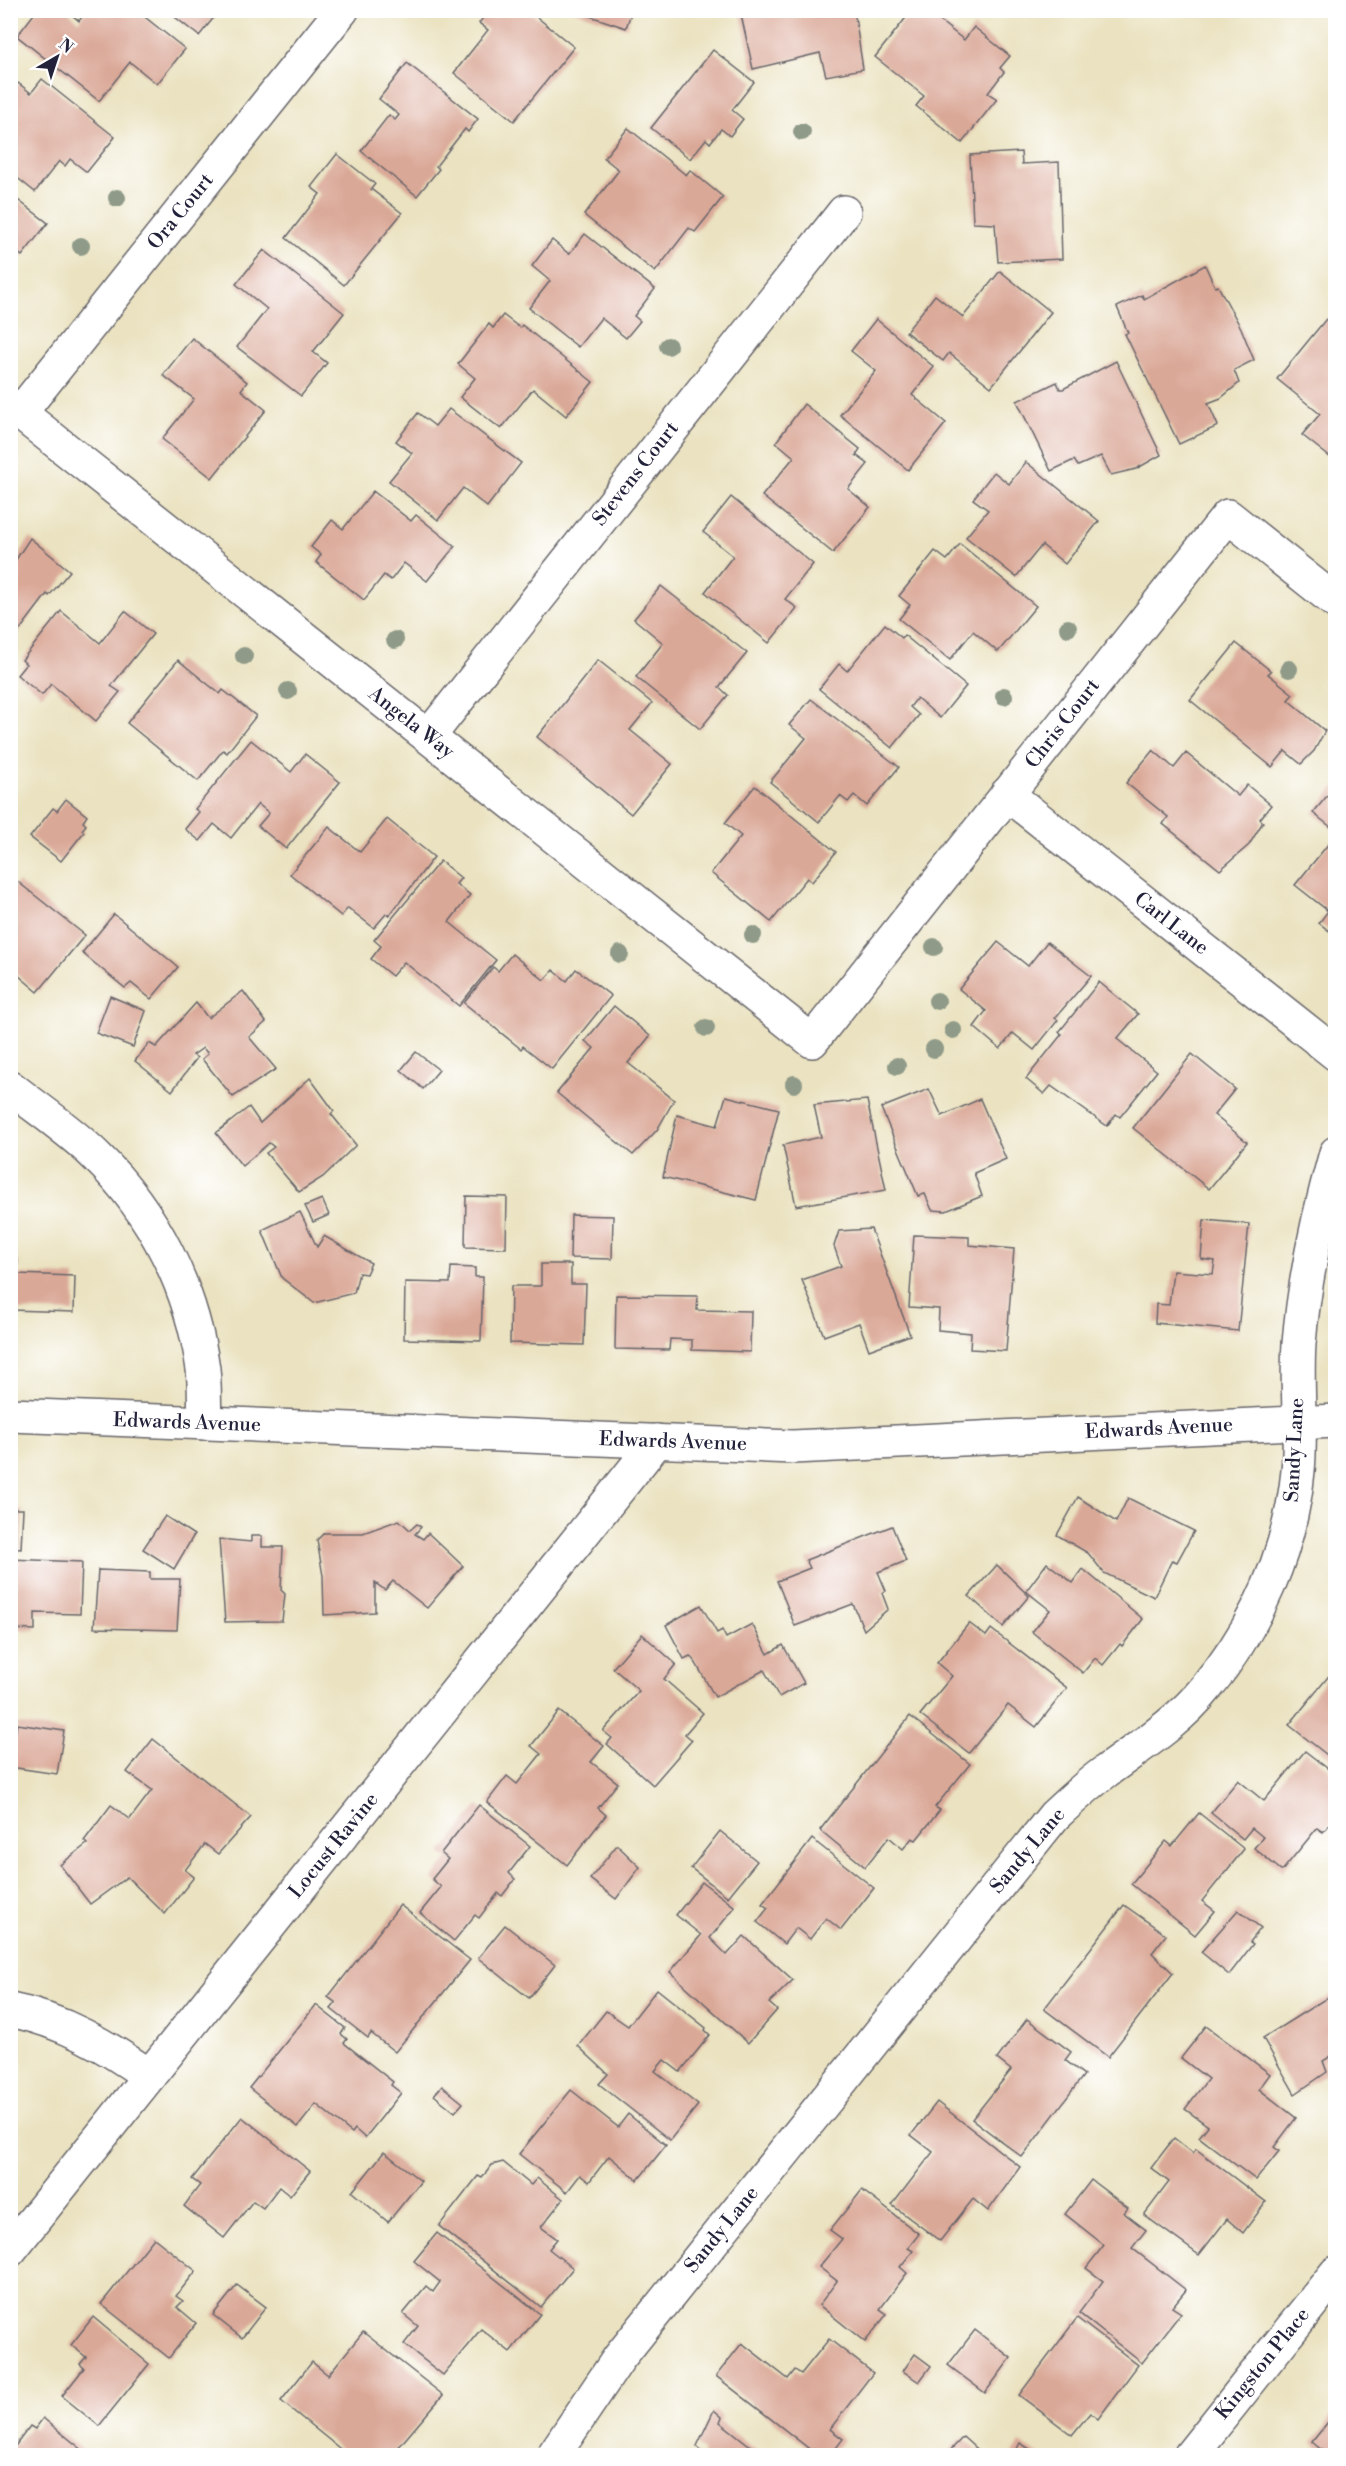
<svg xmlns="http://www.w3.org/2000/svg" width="1346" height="2466" viewBox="0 0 1346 2466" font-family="'Libre Bodoni',serif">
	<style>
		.building { fill: #daa897 }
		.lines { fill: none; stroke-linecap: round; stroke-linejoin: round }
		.street-casing { stroke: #68656a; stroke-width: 36 }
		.street { stroke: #fff; stroke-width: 33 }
		.tree { fill: #8f9a88 }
		.labels { text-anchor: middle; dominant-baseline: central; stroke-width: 4.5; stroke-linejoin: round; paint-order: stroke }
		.street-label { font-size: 20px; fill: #22223b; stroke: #fff }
	</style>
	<rect width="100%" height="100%" fill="#fff"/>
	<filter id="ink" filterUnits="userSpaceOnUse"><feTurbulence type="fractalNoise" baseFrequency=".0167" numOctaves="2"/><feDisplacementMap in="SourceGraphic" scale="12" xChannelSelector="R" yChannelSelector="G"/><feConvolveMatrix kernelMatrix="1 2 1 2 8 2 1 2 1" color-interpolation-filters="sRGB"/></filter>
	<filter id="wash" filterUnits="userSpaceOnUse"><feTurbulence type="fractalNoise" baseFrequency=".008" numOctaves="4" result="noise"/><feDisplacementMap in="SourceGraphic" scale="24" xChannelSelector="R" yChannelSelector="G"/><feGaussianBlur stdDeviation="1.35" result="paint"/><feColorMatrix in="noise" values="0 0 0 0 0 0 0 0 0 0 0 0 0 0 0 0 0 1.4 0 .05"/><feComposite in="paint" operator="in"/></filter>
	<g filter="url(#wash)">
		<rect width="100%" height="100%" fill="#eae2c0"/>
		<g id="blocks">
			<g class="building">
				<path d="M37,10H66L79,21L87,10H136L185,49L157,84L130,62L99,101L17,36Z"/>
				<path d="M166,10H220L199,36Z"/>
				<path d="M489,10H528L574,47L514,121L454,73L488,30L479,23Z"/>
				<path d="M572,10H632L626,28Z"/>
				<path d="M740,10H854L863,69L826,76L820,53L753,69Z"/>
				<path d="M912,10H926L964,40L974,27L1010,56L1000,68L1004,72L988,93L997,99L962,143L916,106L924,96L875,57Z"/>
				<path d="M713,50L754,82L732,110L743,119L730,136L721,129L710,143L706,139L690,159L651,128Z"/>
				<path d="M407,63L478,119L468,132L465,129L436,166L439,169L417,196L361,151L389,115L395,120L399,115L379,99Z"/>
				<path d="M42,79L115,137L87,172L70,159L65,166L59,161L35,192L10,172V93L18,83L31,93Z"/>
				<path d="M628,128L686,175L690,170L723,197L695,232L689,228L655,272L584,215L619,170L604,158Z"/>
				<path d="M1021,152L1022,164L1059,162L1062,259L998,262L995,224L973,223L970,155Z"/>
				<path d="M337,154L375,184L371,189L402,213L344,285L286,238L320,194L311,187Z"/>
				<path d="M10,194L48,223L22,256L10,247Z"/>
				<path d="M585,234L655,289L634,316L640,321L626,338L601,318L578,347L529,308L550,281L532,266L552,240L569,254Z"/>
				<path d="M264,250L344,313L313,352L327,363L301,396L237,347L267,309L236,284Z"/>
				<path d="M1205,265L1215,287L1218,286L1241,328L1254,360L1234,370L1239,383L1221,398L1208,403L1218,426L1179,444L1125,334L1128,333L1117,307L1142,295L1144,299Z"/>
				<path d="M1000,271L1051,312L991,387L949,353L943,361L906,332L935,295L963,317Z"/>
				<path d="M503,315L520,328L522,325L593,382L566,416L533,389L501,429L460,397L475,378L458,364L489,324L493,328Z"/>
				<path d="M876,319L934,367L912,395L946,423L908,470L840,415L876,371L851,351Z"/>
				<path d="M1326,319L1336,327V462L1302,435L1320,414L1277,379Z"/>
				<path d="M192,338L247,382L241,390L266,410L212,478L162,439L194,399L163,375Z"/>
				<path d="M1116,361L1161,455L1136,469L1111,475L1101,456L1078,466L1074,460L1051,471L1017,401L1057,382L1060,389H1063Z"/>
				<path d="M804,404L860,449L856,455L868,464L848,489L870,507L833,553L762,496L794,457L776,442Z"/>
				<path d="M449,409L521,463L487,507L463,488L438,520L389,481L412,453L396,441L418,413L435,426Z"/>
				<path d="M1026,462L1099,521L1065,564L1042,545L1016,577L966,537L988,510L973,499L994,472L1009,484Z"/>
				<path d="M373,491L411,521L416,515L455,546L427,581L404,563L391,580L384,575L364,600L316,562L321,555L311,547L332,520L343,529Z"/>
				<path d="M731,497L813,564L785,599L797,608L769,643L705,592L733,556L703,532Z"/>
				<path d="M30,538L70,571L49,596L47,594L10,643V561L13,564Z"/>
				<path d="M960,544L1036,606L998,652L973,631L950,660L899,619L910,605L899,596L935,551L947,560Z"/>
				<path d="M661,586L747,653L719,687L728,695L700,729L636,677L663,643L634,619Z"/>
				<path d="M61,611L100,643L125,611L153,634L111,686L120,692L96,721L51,684L42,695L17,675L26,664L22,660Z"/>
				<path d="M885,624L902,638L904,635L966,686L940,718L917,698L910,707L919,715L892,748L819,689L839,664L847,671Z"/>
				<path d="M1236,643L1271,671L1268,674L1293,694L1288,700L1325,731L1314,751L1301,764L1285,751L1272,767L1190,700Z"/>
				<path d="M178,660L220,694L223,690L256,716L227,753L223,750L198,781L127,723Z"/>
				<path d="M598,660L652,703L630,730L672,764L631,814L537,737Z"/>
				<path d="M811,699L899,767L867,806L854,795L848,802L840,796L819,822L770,782L806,738L789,725Z"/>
				<path d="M251,740L291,772L305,754L340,782L286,849L258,826L269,813L258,804L231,838L214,824L200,841L185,829L199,812L195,809Z"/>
				<path d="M1153,750L1174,768L1186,753L1238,796L1247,785L1271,805L1260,819L1263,822L1249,845L1220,870L1163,824L1168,817L1126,783Z"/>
				<path d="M1336,785V831L1313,813Z"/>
				<path d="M755,786L836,852L812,882L807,878L771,922L711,873L741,836L725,823Z"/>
				<path d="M66,799L87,816L83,822L86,825L82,830L84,832L61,861L30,837L53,808L57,811Z"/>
				<path d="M387,819L434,857L389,916L386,914L374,928L348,908L341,916L290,874L329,827L360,852Z"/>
				<path d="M1330,842L1336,847V936L1319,923L1328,911L1295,885Z"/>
				<path d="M440,861L461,878L456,884L470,895L449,922L496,960L459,1006L404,962L392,976L371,959L381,946L374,940Z"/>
				<path d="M18,882L85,935L38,992L12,970L17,964L10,958V891Z"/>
				<path d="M114,914L178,967L151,999L131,983L125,988L82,953Z"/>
				<path d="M998,942L1028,966L1047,942L1091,976L1055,1018L1058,1020L1034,1050L1013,1033L1000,1049L974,1027L986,1011L959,989Z"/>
				<path d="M512,954L544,980L553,970L567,981L576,969L611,996L552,1069L523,1046L521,1049L464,1003L493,967L498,971Z"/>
				<path d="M1099,982L1138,1014L1117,1039L1157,1071L1120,1117L1116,1114L1107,1126L1051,1086L1044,1094L1026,1079L1062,1034L1059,1032Z"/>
				<path d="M243,991L266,1022L249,1037L276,1069L233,1097L202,1059L208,1054L203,1048L193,1055L197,1058L172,1091L135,1061L149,1043L156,1047L196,1003L208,1018Z"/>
				<path d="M110,996L146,1011L133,1047L96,1033Z"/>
				<path d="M614,1006L650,1036L628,1063L674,1100L657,1130L633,1155L557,1093L594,1048L585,1041Z"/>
				<path d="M416,1052L439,1070L423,1089L401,1070Z"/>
				<path d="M1192,1054L1235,1089L1214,1115L1247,1142L1209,1189L1133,1128Z"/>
				<path d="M310,1078L334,1111L331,1114L356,1145L323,1177L299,1192L266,1153L274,1147L269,1143L242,1166L216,1133L249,1107L260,1123Z"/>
				<path d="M929,1089L942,1116L980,1099L1006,1159L974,1173L982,1196L946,1211L932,1210L925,1194L918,1196L881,1108Z"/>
				<path d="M726,1096L779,1109L756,1200L663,1177L677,1115L717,1126Z"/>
				<path d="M867,1100L886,1190L796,1206L783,1145L821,1137L814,1105Z"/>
				<path d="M466,1196L507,1197L506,1248L465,1247Z"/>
				<path d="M322,1199L329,1215L313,1222L305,1206Z"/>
				<path d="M300,1212L317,1247L324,1236L371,1263L366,1274L359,1273L354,1293L314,1303L282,1278L262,1230Z"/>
				<path d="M571,1215L613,1216L612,1259L570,1258Z"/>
				<path d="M1204,1220L1249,1224L1238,1331L1155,1323L1156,1304L1169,1305L1173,1271L1213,1274L1215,1261L1201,1259Z"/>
				<path d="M871,1229L910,1335L869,1350L859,1323L824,1336L802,1280L841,1266L834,1246L839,1231Z"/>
				<path d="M914,1235L969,1237V1245L1014,1249L1006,1351L970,1349L971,1333L938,1330L939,1309L909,1307Z"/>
				<path d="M10,1260H18L17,1274L75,1276L74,1312L10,1310Z"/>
				<path d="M541,1264H571V1284H586L584,1345L510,1343L511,1286H541Z"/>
				<path d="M451,1267L475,1268V1277H483L481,1341L404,1339L405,1282L450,1283Z"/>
				<path d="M616,1295L698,1296L697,1310L751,1311L750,1352L692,1350V1340L670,1339L669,1350L615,1349Z"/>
				<path d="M1078,1497L1116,1522L1128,1498L1194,1531L1177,1562L1172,1560L1154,1597L1104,1573L1088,1553L1057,1535Z"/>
				<path d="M10,1509H23L21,1549L10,1548Z"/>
				<path d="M165,1516L194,1535L174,1569L143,1549Z"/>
				<path d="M399,1520L410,1530L417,1524L421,1527L415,1534L423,1539L428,1533L463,1566L427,1608L393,1581L385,1590L375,1583V1612L324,1615L323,1576L317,1540L324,1533H363Z"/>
				<path d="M892,1526L906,1561L878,1572L886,1591L882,1593L888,1609L864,1630L853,1604L795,1626L777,1581L810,1568L806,1560Z"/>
				<path d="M251,1536H262V1547H283L281,1590L285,1594L282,1621L225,1622L219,1539L251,1542Z"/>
				<path d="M10,1559L82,1562L80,1614L35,1613V1630L10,1629Z"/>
				<path d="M1047,1563L1073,1583L1083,1569L1143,1619L1122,1646L1120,1644L1103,1665L1095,1658L1083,1673L1032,1632L1050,1610L1026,1591Z"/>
				<path d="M997,1565L1029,1596L1003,1627L969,1596Z"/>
				<path d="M98,1570L150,1572V1579H180L177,1630L94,1628Z"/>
				<path d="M701,1605L717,1633L722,1630L726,1638L752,1624L768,1654L783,1645L804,1683L779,1697L764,1670L715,1697L694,1660L690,1656L684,1659L666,1625Z"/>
				<path d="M969,1623L986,1636L991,1629L1067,1688L1036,1727L1008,1705L969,1753L920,1715L952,1676L937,1663Z"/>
				<path d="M642,1634L676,1664L664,1679L703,1713L685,1734L692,1740L653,1785L607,1744L612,1738L603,1731L639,1691L613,1668Z"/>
				<path d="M1336,1667V1762L1289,1725Z"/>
				<path d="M559,1711L604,1746L591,1762L618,1783L598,1808L606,1815L567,1865L487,1802L507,1776L517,1784L541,1754L531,1746Z"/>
				<path d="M910,1716L970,1764L935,1807L940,1810L916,1840L912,1838L903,1849L889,1837L865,1867L820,1830Z"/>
				<path d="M17,1724L64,1731L57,1774L10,1767Z"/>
				<path d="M153,1739L251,1817L218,1854L205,1844L185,1870L194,1877L165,1914L127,1877L90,1904L60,1865L87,1844L84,1841L111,1805L130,1819L152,1790L127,1772Z"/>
				<path d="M1305,1751L1336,1775V1817L1323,1832L1317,1828L1282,1871L1254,1848L1263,1837L1252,1828L1243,1839L1211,1813L1238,1780L1264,1801Z"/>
				<path d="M479,1805L530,1846L509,1873L515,1879L502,1896L498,1893L479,1918L475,1915L454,1941L420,1913L441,1887L432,1879L448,1859L441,1853Z"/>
				<path d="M1199,1813L1244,1849L1202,1901L1215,1911L1195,1935L1131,1884L1166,1841L1172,1846Z"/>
				<path d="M720,1831L757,1861L728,1897L691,1868Z"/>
				<path d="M812,1839L874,1888L841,1930L826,1918L810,1939L796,1928L784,1944L757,1922L768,1908L762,1904Z"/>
				<path d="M617,1845L640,1867L616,1899L590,1879Z"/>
				<path d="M702,1882L735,1907L710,1938L727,1955L744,1936L793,1980L769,2003L777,2010L748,2043L670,1972L701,1935L676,1915Z"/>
				<path d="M400,1905L470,1960L395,2052L371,2033L368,2038L331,2009L336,2003L328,1997Z"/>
				<path d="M1124,1905L1166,1935L1152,1953L1173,1973L1108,2057L1044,2009Z"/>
				<path d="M1238,1910L1261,1928L1250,1942L1253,1944L1229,1975L1201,1952Z"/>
				<path d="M505,1925L555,1965L529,1998L478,1958Z"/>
				<path d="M657,1989L706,2028L705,2030L710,2035L680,2072L664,2060L655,2071L698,2105L670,2140L599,2084L608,2074L578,2046L606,2011L628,2026Z"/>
				<path d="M1336,1992V2053L1323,2061L1327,2072L1295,2094L1263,2038Z"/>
				<path d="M316,2005L345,2028L341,2034L347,2039L344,2043L393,2082L391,2085L401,2093L365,2138L355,2129L352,2133L316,2104L298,2127L249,2088Z"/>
				<path d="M1027,2019L1071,2052L1065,2060L1084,2075L1022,2157L972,2119L1011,2070L997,2059Z"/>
				<path d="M1206,2026L1270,2074L1259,2089L1296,2118L1274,2147L1279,2151L1256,2180L1199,2137L1208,2126L1185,2109L1208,2079L1181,2058Z"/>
				<path d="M442,2086L463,2103L455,2112L434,2095Z"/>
				<path d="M571,2090L618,2127L628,2114L666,2145L638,2180L609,2156L589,2182L580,2175L567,2192L519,2154Z"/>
				<path d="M937,2102L1020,2167L988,2211L973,2199L940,2241L892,2205L933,2152L911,2135Z"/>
				<path d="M242,2117L310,2171L290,2196L279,2187L263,2208L253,2201L224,2238L184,2206L200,2185L192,2179Z"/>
				<path d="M1174,2138L1193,2153L1196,2149L1266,2202L1243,2233L1227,2219L1199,2255L1144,2215L1169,2182L1151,2168Z"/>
				<path d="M384,2152L421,2181L388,2222L352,2192Z"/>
				<path d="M503,2162L531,2185L537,2178L563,2199L541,2227L557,2239L549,2249L573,2268L541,2307L439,2226L478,2176L482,2178L492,2165Z"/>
				<path d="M1091,2180L1128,2208L1124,2213L1146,2230L1132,2248L1186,2290L1172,2307L1181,2313L1142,2363L1079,2313L1103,2281L1086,2268L1104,2245L1065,2214Z"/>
				<path d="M862,2190L919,2234L908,2248L913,2251L900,2267L907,2273L880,2309L887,2314L865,2342L819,2305L837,2281L819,2267L842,2239L830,2230Z"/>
				<path d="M437,2233L540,2314L510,2352L481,2329L443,2375L404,2344L418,2326L403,2314L426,2286L433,2292L440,2282L414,2261Z"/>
				<path d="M154,2238L196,2271L176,2296L183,2301L177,2307L196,2323L169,2358L101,2304Z"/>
				<path d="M237,2285L266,2307L242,2338L213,2315Z"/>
				<path d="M93,2317L149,2364L99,2426L62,2396L84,2368L80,2364L86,2357L71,2345Z"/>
				<path d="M1077,2318L1138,2365L1098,2419L1090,2413L1072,2435L1019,2395Z"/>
				<path d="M975,2330L1011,2358L985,2393L948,2365Z"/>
				<path d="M363,2332L443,2395L391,2456H349L281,2401L312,2362L328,2375Z"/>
				<path d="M829,2339L873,2373L830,2429L843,2439L830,2456H823L814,2449L812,2451L716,2376L742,2343L788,2379L795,2370L801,2374Z"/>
				<path d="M915,2354L931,2366L919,2382L903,2371Z"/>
				<path d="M714,2410L722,2417L720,2422L763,2456H702L704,2453L697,2446Z"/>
				<path d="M1336,2412V2456H1329L1312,2442Z"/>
				<path d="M43,2418L90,2456H10V2441L16,2445L30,2426L35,2429Z"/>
				<path d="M963,2437L984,2456H945Z"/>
				<path d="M1020,2443L1041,2456H1013Z"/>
			</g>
		</g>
	</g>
	<g filter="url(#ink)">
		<use href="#blocks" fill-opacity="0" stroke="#68656a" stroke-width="1.5"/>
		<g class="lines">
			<g class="street-casing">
				<g id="street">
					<path d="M10,405L812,1041L1228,516L1336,602"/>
					<path d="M20,413L342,10"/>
					<path d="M429,736L844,212"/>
					<path d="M1007,794L1336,1054"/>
					<path d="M10,1087C39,1110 71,1131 96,1156C154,1212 192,1289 203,1369C205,1386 204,1405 205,1423"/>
					<path d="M10,1415L793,1447L1336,1421"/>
					<path d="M10,2010C62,2020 107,2046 149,2076"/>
					<path d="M10,2250L657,1441"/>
					<path d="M553,2456L619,2358L1054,1816C1070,1801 1087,1785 1105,1772C1140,1746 1178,1723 1206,1688C1257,1626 1290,1552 1298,1471C1302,1429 1296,1386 1299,1344C1304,1279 1318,1216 1336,1153"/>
					<path d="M1190,2456L1336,2273"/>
				</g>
			</g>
			<use href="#street" class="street"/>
		</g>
		<g class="tree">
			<circle cx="802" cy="132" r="9"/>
			<circle cx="117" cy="198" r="9"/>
			<circle cx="81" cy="246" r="9"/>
			<circle cx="668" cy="346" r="9"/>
			<circle cx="1068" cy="628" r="9"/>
			<circle cx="395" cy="640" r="9"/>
			<circle cx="244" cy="656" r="9"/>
			<circle cx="1289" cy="669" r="9"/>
			<circle cx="288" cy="691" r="9"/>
			<circle cx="1004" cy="696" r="9"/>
			<circle cx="753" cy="935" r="9"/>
			<circle cx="934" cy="947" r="9"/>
			<circle cx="620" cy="954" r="9"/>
			<circle cx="937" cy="1001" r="9"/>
			<circle cx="706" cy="1028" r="9"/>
			<circle cx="953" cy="1030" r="9"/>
			<circle cx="934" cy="1049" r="9"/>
			<circle cx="897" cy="1066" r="9"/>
			<circle cx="794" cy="1084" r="9"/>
		</g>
	</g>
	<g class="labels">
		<g class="street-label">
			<text transform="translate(181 212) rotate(-51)">Ora Court</text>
			<text transform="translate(636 474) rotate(-52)">Stevens Court</text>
			<text transform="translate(411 723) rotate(38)">Angela Way</text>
			<text transform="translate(1063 724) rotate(-52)">Chris Court</text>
			<text transform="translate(1171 924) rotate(38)">Carl Lane</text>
			<text transform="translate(187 1423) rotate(2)">Edwards Avenue</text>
			<text transform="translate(1159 1429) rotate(-3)">Edwards Avenue</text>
			<text transform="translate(673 1442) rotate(2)">Edwards Avenue</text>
			<text transform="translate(1295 1450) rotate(-87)">Sandy Lane</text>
			<text transform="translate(334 1846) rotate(-51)">Locust Ravine</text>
			<text transform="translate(1028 1851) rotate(-50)">Sandy Lane</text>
			<text transform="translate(722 2230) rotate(-51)">Sandy Lane</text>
			<text transform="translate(1263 2364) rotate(-51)">Kingston Place</text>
		</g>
	</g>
	<rect width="1346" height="2466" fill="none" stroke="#fff" stroke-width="36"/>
	<g transform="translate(57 57) rotate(39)" stroke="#ffffff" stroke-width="4.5" paint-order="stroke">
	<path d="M0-4.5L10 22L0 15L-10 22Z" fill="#22223b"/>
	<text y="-9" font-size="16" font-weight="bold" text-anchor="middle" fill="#22223b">N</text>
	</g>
</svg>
